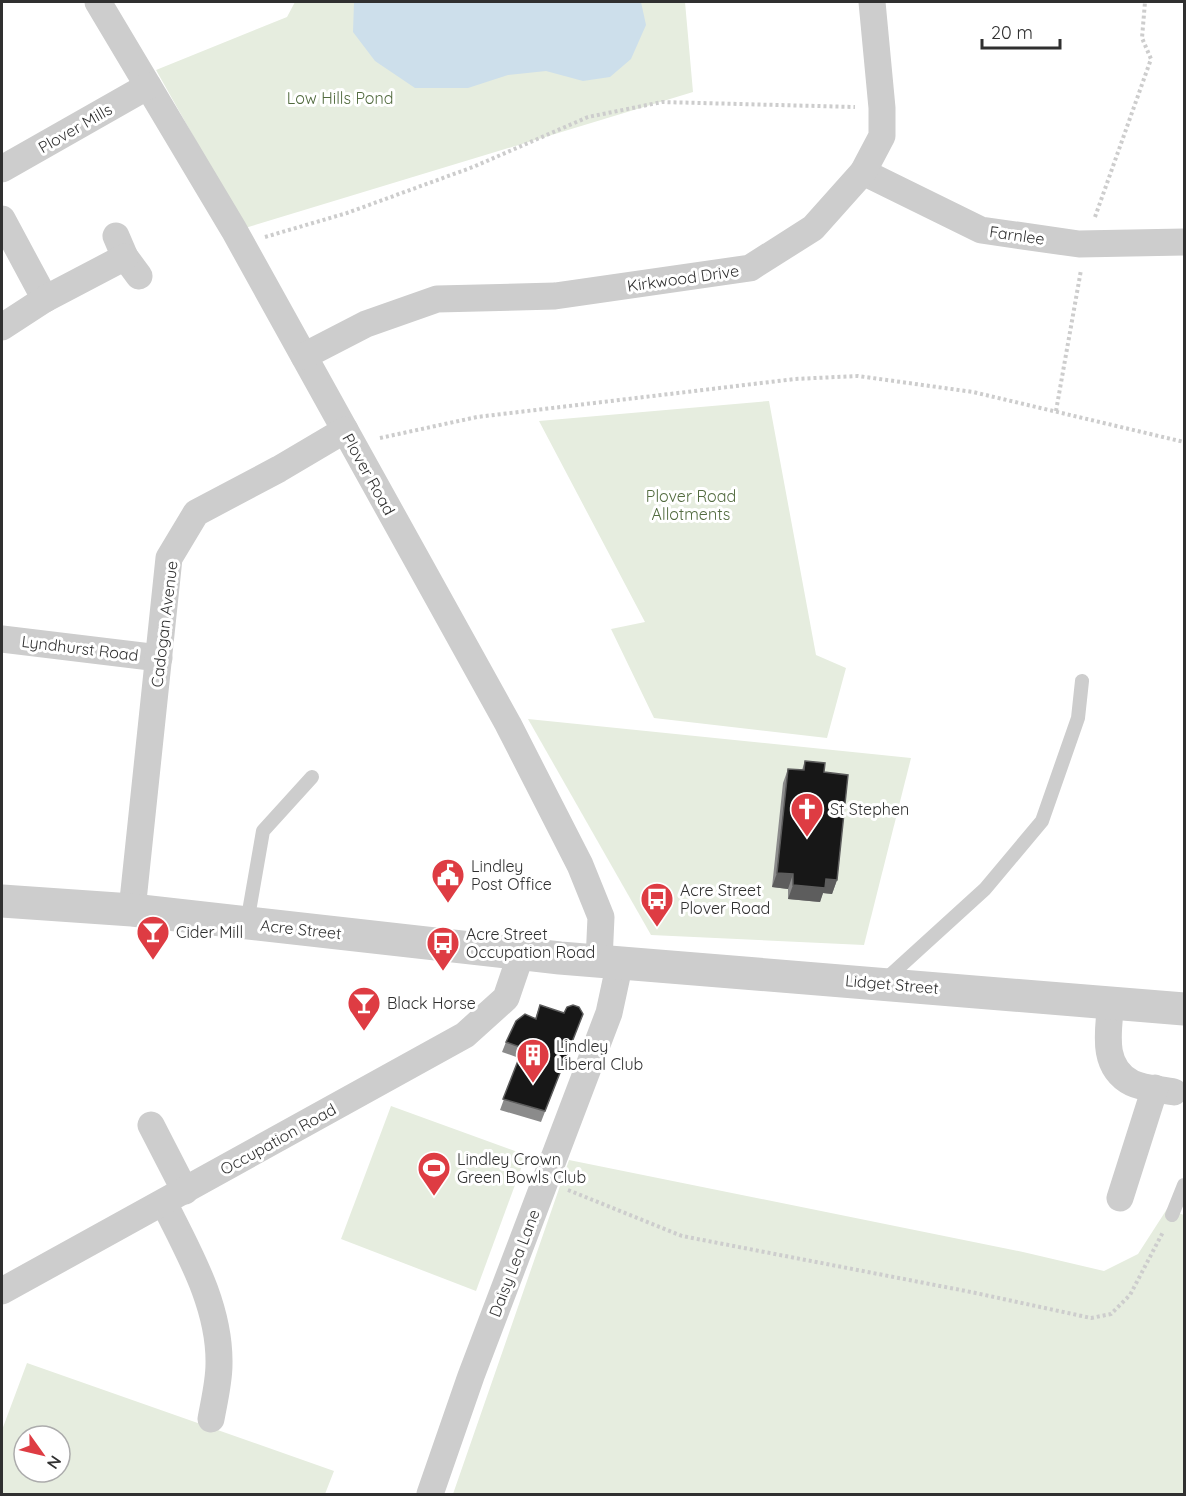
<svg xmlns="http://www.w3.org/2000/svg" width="1186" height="1496" viewBox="0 0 1186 1496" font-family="Quicksand,sans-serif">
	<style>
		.green { fill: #e6eddf; fill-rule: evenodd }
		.water { fill: #cddfeb }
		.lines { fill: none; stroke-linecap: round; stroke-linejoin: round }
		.path { stroke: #cdcdcd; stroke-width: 4; stroke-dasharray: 3 3; stroke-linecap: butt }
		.service { stroke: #cdcdcd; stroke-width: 14 }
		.minor { stroke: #cdcdcd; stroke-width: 27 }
		.tertiary { stroke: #cdcdcd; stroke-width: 33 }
		.wall { fill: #8b8b8b }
		.shaded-wall { fill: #5d5d5d }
		.building { fill: #171717; stroke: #5d5d5d; stroke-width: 1.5 }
		.labels { text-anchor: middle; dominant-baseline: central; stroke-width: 6; stroke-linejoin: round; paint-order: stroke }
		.park-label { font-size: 16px; fill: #526b3f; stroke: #fff }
		.street-label { font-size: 16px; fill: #303030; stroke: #fff }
		.poi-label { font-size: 16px; fill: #303030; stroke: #fff; text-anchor: start }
	</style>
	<rect width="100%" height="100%" fill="#fff"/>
	<g class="green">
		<path d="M295,2H685L693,92L245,228L156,70L287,17Z"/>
		<path d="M769,401L816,655L846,668L827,738L654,718L611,629L645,622L539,421Z"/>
		<path d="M528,719L911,758L864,945L651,935Z"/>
		<path d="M391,1106L526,1155L476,1291L341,1239Z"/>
		<path d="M569,1160L1023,1252L1104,1271L1138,1254L1167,1209L1184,1215V1494H453Z"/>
		<path d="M27,1363L334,1471L325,1494H2V1430ZM24,1436H60V1472H24Z"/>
	</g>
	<path class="water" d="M354,2H641L646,25L631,59L610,77L583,81L546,71L508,75L468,88H415L375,61L353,32Z"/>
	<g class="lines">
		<g class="path">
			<path d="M1095,217L1151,59L1142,38L1145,2"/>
			<path d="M265,237L347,213L473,167L588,117L662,102L855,107"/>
			<path d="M1056,411L1081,270"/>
			<path d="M380,438L477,417L795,379L858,376L973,392L1184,442"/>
			<path d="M568,1190L682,1236L971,1292L1091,1318L1111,1314L1130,1295L1163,1232"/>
		</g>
		<g class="service">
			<path d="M247,923L263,831L312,777"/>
			<path d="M885,980L985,889L1042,821L1078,718L1082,681"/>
			<path d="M1172,1215L1184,1185"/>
		</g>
		<g class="minor">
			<path d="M98,2L234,230L508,724L580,865L601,917L599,961"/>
			<path d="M2,169L148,86"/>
			<path d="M863,172L981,230L1079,244L1184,242"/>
			<path d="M2,219L45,299"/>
			<path d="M116,236L125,257L139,276"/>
			<path d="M2,327L45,299L125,257"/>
			<path d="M304,356L366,324L437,299L555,296L750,268L813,228L863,172L882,136V108L872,2"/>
			<path d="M2,639L159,658"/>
			<path d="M132,910L169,558L196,513L279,469L345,430"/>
			<path d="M1111,1002C1108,1032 1101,1067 1132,1083C1144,1089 1162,1089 1174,1092"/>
			<path d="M151,1125L185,1191"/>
			<path d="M1120,1198L1155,1088"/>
			<path d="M164,1203C189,1253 220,1306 219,1364C219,1382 214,1402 211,1419"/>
			<path d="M2,1291L465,1035L506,998L521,954"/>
			<path d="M430,1494L471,1376L609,1013L620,962"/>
		</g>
		<path class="tertiary" d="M2,901L132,910L560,958L1184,1009"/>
	</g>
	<g class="wall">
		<path d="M805,761L824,772L837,880L832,894L823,893L820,902L788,899V889L772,887L783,783L788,769L802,770Z"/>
		<path d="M540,1005L564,1013L583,1014L541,1122L500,1110L519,1058L502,1052L506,1042L535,1019Z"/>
	</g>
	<g class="shaded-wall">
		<path d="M777,873L793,874L788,889L772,887Z"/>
		<path d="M826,879L837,880L832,894L823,893L820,902L788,899L793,885Z"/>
	</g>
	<g class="building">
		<path d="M805,761L825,763L824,772L848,775L837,880L826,879L825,888L793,885V874L777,873L788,769L804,770Z"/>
		<path d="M540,1005L564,1013L567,1007L573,1005L579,1007L583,1014L545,1111L503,1099L523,1048L506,1042L516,1021L525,1014L536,1019Z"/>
	</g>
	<defs>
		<g id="church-pin" transform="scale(1.725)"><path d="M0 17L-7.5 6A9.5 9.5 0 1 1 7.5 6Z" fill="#de3c43" stroke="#fff"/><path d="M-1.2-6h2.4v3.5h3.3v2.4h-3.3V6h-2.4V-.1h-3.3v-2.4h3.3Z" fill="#fff"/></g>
		<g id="civic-pin" transform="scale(1.725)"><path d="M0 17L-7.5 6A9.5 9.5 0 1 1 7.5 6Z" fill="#de3c43" stroke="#fff"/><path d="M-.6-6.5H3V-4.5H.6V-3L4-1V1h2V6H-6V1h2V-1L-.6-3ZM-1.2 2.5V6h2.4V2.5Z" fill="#fff"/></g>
		<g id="bus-pin" transform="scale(1.725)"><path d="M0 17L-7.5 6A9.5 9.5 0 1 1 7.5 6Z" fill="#de3c43" stroke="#fff"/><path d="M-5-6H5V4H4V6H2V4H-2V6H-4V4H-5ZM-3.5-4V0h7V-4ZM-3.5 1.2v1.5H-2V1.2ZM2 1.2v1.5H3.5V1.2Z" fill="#fff"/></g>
		<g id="bar-pin" transform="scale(1.725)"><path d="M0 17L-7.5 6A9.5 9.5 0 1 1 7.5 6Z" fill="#de3c43" stroke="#fff"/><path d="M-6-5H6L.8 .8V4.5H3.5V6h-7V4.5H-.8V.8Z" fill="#fff"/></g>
		<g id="building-pin" transform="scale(1.725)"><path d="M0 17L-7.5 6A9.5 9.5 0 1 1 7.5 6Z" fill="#de3c43" stroke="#fff"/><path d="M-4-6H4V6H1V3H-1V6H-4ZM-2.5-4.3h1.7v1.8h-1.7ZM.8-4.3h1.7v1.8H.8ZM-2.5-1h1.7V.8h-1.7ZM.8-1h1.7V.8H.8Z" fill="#fff"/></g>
		<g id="stadium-pin" transform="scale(1.725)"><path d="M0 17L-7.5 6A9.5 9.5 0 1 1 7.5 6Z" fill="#de3c43" stroke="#fff"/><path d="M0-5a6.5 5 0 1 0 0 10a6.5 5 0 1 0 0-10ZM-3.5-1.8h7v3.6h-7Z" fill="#fff"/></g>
	</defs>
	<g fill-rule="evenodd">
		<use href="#church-pin" x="807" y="809"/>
		<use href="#civic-pin" x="448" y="875"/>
		<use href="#bus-pin" x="657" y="899"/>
		<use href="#bar-pin" x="153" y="932"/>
		<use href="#bus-pin" x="443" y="943"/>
		<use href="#bar-pin" x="364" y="1003"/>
		<use href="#building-pin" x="533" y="1055"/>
		<use href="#stadium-pin" x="434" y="1168"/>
	</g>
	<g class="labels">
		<g class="park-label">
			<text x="340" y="98">Low Hills Pond</text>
			<text x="691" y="496">Plover Road<tspan x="691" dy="18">Allotments</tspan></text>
		</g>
		<g class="street-label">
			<text transform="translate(75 128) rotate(-30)">Plover Mills</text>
			<text transform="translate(1017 235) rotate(8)">Farnlee</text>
			<text transform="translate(683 278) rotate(-8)">Kirkwood Drive</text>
			<text transform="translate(369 474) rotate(61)">Plover Road</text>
			<text transform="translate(164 624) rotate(-83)">Cadogan Avenue</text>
			<text transform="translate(80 648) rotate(7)">Lyndhurst Road</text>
			<text transform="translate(301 929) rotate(6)">Acre Street</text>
			<text transform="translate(892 984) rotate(5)">Lidget Street</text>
			<text transform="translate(278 1139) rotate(-29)">Occupation Road</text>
			<text transform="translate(514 1263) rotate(-69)">Daisy Lea Lane</text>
		</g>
		<g class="poi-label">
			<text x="830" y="809">St Stephen</text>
			<text x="471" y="866">Lindley<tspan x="471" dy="18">Post Office</tspan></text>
			<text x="680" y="890">Acre Street<tspan x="680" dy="18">Plover Road</tspan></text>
			<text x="176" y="932">Cider Mill</text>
			<text x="466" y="934">Acre Street<tspan x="466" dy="18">Occupation Road</tspan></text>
			<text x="387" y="1003">Black Horse</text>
			<text x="556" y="1046">Lindley<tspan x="556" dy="18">Liberal Club</tspan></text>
			<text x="457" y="1159">Lindley Crown<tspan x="457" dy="18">Green Bowls Club</tspan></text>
		</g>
	</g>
	<rect width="1186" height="1496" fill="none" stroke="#303030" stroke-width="6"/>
	<g transform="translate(42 1454) rotate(124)"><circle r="28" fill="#ffffff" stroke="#acacac" stroke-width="1.5"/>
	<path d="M0-4.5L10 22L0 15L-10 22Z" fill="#de3c43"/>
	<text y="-9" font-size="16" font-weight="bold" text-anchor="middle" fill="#303030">N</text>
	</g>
	<path d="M982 39v9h78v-9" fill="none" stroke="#303030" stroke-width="3"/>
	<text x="991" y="39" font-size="18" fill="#303030" stroke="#ffffff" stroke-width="4.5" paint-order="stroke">20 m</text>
</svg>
